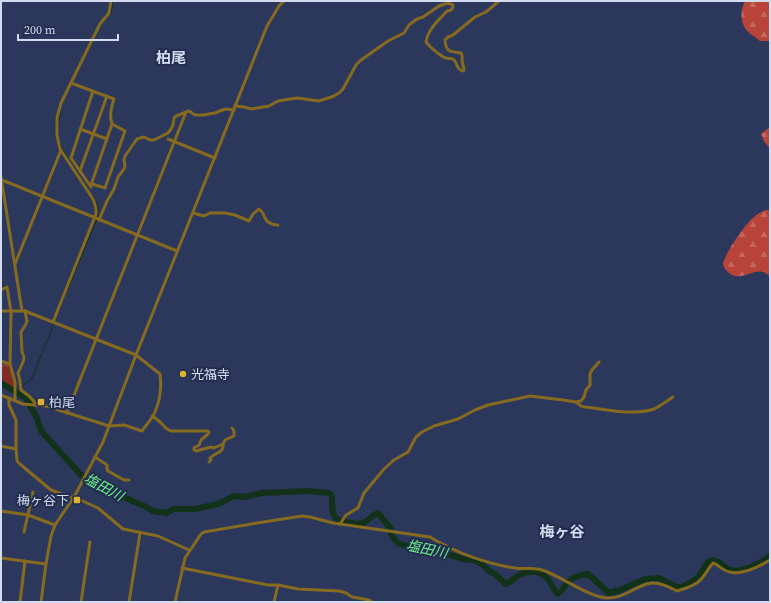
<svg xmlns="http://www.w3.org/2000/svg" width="771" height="603" viewBox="0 0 771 603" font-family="'Source Serif 4','Noto Sans JP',serif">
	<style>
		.grass { fill: url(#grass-tufts) }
		.forest { fill: url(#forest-firs) }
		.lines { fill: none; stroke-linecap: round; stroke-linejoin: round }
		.stream { stroke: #113218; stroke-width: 1 }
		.river { stroke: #113218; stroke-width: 6 }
		.minor { stroke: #856a20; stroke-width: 3 }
		.poi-dot { fill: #ddb133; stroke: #222e4f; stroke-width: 1.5 }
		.labels { text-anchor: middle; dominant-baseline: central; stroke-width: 4; stroke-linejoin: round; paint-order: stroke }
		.poi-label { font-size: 13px; fill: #d3dbf1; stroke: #222e4f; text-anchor: start }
		.water-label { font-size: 14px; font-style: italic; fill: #6cef89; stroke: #222e4f }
		.quarter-label { font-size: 15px; font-weight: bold; fill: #d3dbf1; stroke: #222e4f }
	</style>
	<defs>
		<pattern id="grass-tufts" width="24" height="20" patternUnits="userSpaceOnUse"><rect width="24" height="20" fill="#7d2b23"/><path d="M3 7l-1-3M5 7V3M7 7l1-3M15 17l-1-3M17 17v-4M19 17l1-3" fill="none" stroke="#8f4943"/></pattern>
		<pattern id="forest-firs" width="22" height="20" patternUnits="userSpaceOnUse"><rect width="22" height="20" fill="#b84439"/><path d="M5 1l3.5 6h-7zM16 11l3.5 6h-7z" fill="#c46760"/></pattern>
	</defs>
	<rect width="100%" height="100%" fill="#2c385b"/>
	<path class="grass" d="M3,363L9,365L14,382L13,389L1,380V369Z"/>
	<g class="forest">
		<path d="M745,1H770V41C767,41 763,41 760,41C758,40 757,38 755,37C741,29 738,15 745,1Z"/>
		<path d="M770,127V149L764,141L761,134Z"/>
		<path d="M766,210H770V277C760,264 747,278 736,276C733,276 730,274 728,272C726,270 723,267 723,264C724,255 745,224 753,218C757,214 761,212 766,210Z"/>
	</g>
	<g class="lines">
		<g class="stream">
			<path d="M106,18L111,13L113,1"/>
			<path d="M87,53L97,33"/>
			<path d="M58,125L61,110"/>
			<path d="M60,144L63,151L69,160"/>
			<path d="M73,166L78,174"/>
			<path d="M59,310L98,217C99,210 97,202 93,196"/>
			<path d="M22,387L32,378L54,324"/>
		</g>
		<path class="river" d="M1,383L26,398L37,418L39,425L42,432L81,475L92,483L144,506L153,511L167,513L173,509H195L218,504L234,496L244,497L262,493L307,491L329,493L332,496C332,515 331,521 352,523C357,524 361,525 365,522C370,519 372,515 378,513L391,529V534L395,540L399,544L408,546H421L463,559L474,560L483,565L489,571L495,574L506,584C511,582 514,578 519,575C528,570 541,570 548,579C552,584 553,590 558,594C563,590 565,585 569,581C574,576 582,575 588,574L609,593L620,590L645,579L659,578L677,587H682L695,580L698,577L707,563L712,560C719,560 723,566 728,569C739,575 761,563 770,556"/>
		<g class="minor">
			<path d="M71,83L114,99C111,107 109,115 112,124L125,131L105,188L92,184"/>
			<path d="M235,106L244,107L251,109L269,106L278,101L297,98L319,101L334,96L339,93L343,89L356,65L361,60L388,41L404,33L409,25L417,19L423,17L439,6L448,3L453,5C453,9 451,11 447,11C439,20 428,29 426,42C430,47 440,56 446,58C448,59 451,58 453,59C458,62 455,69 463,71L464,70C464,67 462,63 462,60C462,57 463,57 461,53C451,51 446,53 445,40L448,37L453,35L475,17L486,12L499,1"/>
			<path d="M80,129L107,139"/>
			<path d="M168,139L215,158"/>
			<path d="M80,171L107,96"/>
			<path d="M1,177L22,311"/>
			<path d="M2,180L177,251"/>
			<path d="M91,185L112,124"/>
			<path d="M91,187L71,158L93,91"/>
			<path d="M193,213L204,216L210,213H225L235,215L249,221L253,214L259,209C264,212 264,219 268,222C271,224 275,225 278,225"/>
			<path d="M99,220L107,201L114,189L118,177L124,169L125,166L124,160L125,156L137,139L144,137L150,140H154L168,133L171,129L173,125L174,118L176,116L189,111L195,115H203L215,113L225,109L234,110"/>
			<path d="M15,264L61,150"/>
			<path d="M1,290L7,287L11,312L10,364"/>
			<path d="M1,311H25L136,355L160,374C162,388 160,400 155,412C152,419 146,425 142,431L124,425L109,426L46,406L23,404L1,395"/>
			<path d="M25,311L27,321L26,324L21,332L22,352L24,357L23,362L18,373C20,379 20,383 21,390L30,397L37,405"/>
			<path d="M53,322L96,214C97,208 95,204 93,199L60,149L57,135V118L61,103L100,24L109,13L111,1"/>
			<path d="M1,361L10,364L15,382V400"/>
			<path d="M9,398V405L16,420V449L17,461L21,465L51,490L70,497H74L98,508L123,529L158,536L189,550"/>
			<path d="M576,402C577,403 581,406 581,406C585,408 590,407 594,408C612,411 636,415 654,409C660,406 667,401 673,397"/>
			<path d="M67,413L186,112"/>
			<path d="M152,416L159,421L167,429L171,431H208L209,433L208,434L201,440L199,445L194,448V450L196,451L211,447L214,448L223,444L225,440L234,436V431L232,428"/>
			<path d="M1,446L16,449"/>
			<path d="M95,457L107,465V469L108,471L124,480H129"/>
			<path d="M209,462L211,460L210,458C216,452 224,453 223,444"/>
			<path d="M1,511L28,515L55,525"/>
			<path d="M340,524L346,515L358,508L364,493L384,469L394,460L408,452L416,437L422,432L434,426L458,419L475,410L488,405L530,396L563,400L576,402L581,401L584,397L586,390L590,385V374L592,370L599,362"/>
			<path d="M24,532L33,492"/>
			<path d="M1,558L46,564"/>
			<path d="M182,568L268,585H278L298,589L339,591L346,593L352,597L369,600L372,602"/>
			<path d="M20,602L25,561"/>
			<path d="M41,602L46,564L51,536L55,525L74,497L103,442L136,355L267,26L279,6L284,1"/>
			<path d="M81,602L90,542"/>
			<path d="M129,602L140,533"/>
			<path d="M175,602L185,558L201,534L204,532L257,523L302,516L310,517L333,523L430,537C454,552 487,564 515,568C527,570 534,566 545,571C562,577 592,599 609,598C615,598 621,596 627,593C649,581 655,579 677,591C687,588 697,585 703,577C707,572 709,567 713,563C719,565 723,571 730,572C742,575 760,566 770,560"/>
			<path d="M274,602L278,585"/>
		</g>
	</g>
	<g class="poi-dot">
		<circle cx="183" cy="374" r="4"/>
		<rect x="37" y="398" width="8" height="8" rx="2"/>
		<rect x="73" y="496" width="8" height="8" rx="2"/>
	</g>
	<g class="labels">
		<g class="poi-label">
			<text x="191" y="374">光福寺</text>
			<text x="49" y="402">柏尾</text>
			<text x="69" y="500" text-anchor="end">梅ヶ谷下</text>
		</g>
		<g class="water-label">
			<text transform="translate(104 487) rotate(28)">塩田川</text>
			<text transform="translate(427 549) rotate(12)">塩田川</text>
		</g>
		<g class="quarter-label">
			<text x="171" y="57">柏尾</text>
			<text x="562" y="531">梅ヶ谷</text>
		</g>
	</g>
	<rect width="771" height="603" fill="none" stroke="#d3dbf1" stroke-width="4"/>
	<path d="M18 34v6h100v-6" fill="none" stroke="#d3dbf1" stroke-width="2"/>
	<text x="24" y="34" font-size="12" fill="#d3dbf1" stroke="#222e4f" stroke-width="3" paint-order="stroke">200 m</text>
</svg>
